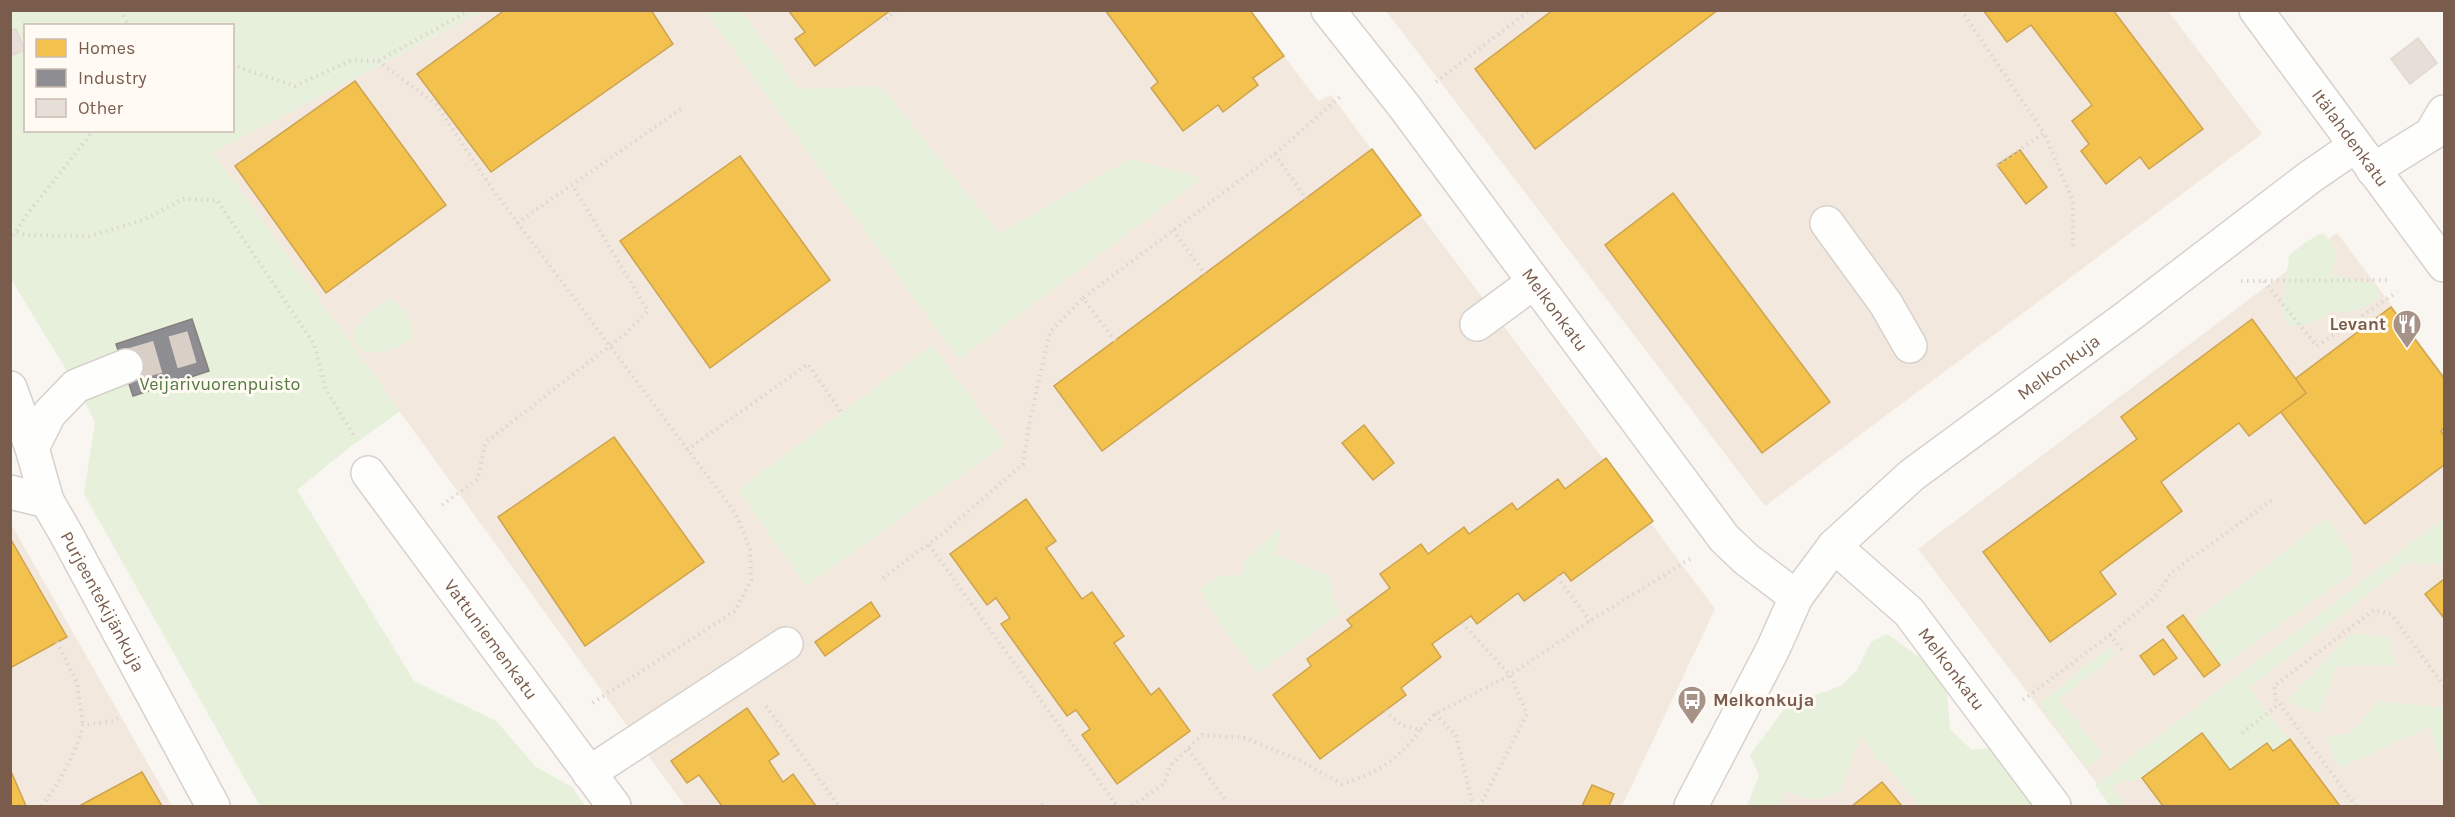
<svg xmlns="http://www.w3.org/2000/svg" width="2455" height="817" viewBox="0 0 2455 817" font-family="Karla,sans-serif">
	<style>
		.residential { fill: #f2e8de }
		.green { fill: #e7f0db; fill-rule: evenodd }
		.homes { fill: #f2c14e; stroke: #cea34e; stroke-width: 1.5 }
		.industry { fill: #8d8d92; stroke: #877e7d; stroke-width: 1.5 }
		.building { fill: #e6ded7; stroke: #e2d8d2; stroke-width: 1.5 }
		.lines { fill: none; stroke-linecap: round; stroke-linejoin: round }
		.minor-tunnel { stroke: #d9cfc7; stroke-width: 33; stroke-dasharray: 33 16; stroke-linecap: butt }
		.minor-casing { stroke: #d7d1cb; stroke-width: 36 }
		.path { stroke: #dcd5d0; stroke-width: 4; stroke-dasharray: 1.5 4.5; stroke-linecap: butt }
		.minor { stroke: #fefefd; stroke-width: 33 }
		.labels { text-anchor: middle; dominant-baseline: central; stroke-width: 6; stroke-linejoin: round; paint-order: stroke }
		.street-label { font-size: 18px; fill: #7a5c4d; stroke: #fffaf3 }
		.poi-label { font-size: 18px; font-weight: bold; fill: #7a5c4d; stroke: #fffaf3; text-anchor: end }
		.park-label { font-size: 18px; fill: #537a41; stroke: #fffaf3 }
	</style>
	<rect width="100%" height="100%" fill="#f9f5f0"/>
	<g class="residential">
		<path d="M484,11H1250L1318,101L1331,95L1715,609L1622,806H685L212,152Z"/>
		<path d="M1386,11H2168L2262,134L1765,506Z"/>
		<path d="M2337,233L2444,375V806H2114L1918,549Z"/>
		<path d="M11,524L172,806H11Z"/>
		<path d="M1892,674L1994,806H1761Z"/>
	</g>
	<g class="green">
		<path d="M10,11H484L213,152L400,411L350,447L297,490L414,681L496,721L536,767L572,787L585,806H260L84,494L95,422L76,386L11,279ZM26,26H232V130H26Z"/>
		<path d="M705,11H742L798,89L881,86L999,233L1130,159L1202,178L959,360Z"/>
		<path d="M2322,233C2338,247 2338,256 2332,275L2375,284L2380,296C2368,306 2348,318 2333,310C2319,323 2307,325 2289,327L2282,313L2289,256L2303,244Z"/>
		<path d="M390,299L408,312L413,339L385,352H364L353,341V329L371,312Z"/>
		<path d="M932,345L1005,444L806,586L738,490Z"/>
		<path d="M2327,518L2351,553L2352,573L2223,666L2194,621Z"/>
		<path d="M2444,518V564L2407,563L2250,688L2280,730L2290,739L2273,751L2266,743L2230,770L2202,733L2142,778L2111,785L2126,806H2110L2095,785Z"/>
		<path d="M1282,526L1275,554L1328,575L1339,614L1257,673L1222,627L1200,589L1217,576L1241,575L1245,560Z"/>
		<path d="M2352,633L2389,638L2395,665L2337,666L2319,713L2286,701Z"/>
		<path d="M1887,634L1926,662L1947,692L1950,729L1972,750L1997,747L2039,806H1919L1883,762L1875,760L1868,744L1861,735L1842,791L1814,800L1786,791L1780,806H1747L1759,775L1750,755L1787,705L1841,686L1857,670L1871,642Z"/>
		<path d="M2109,647L2116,655L2060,699L2103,755L2087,767L2039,704Z"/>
		<path d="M2378,702L2444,707V761L2440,760L2430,727L2339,768L2326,737L2351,733Z"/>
	</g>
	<g class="homes">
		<path d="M505,10H651L673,44L491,172L417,74Z"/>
		<path d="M788,10H891L815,66L795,39L805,32Z"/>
		<path d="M1105,10H1250L1284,56L1253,78L1258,85L1223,112L1218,105L1183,131L1151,88L1158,82Z"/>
		<path d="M1553,10H1718L1535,149L1475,69Z"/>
		<path d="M1983,10H2113L2203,129L2149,169L2140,157L2106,184L2081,151L2089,144L2072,121L2092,105L2031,25L2007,42Z"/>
		<path d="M355,81L446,205L326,293L235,166Z"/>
		<path d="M1372,149L1421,215L1102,451L1054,386Z"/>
		<path d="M2020,150L2047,187L2026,204L1997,165Z"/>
		<path d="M740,156L830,280L710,368L620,241Z"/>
		<path d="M1673,193L1830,402L1762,453L1605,245Z"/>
		<path d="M2391,307L2444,378V428L2441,431L2444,436V465L2365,524L2280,411L2306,393L2295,379Z"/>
		<path d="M2252,319L2306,393L2249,436L2239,423L2161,482L2182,511L2100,572L2116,594L2050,642L1983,552L2137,439L2121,417Z"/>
		<path d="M1364,425L1394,463L1373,480L1342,443Z"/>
		<path d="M614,437L704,562L585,646L498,517Z"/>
		<path d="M1606,458L1653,521L1571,581L1564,572L1524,601L1518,593L1477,624L1471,616L1432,644L1441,657L1401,688L1406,695L1320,759L1273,695L1311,666L1307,659L1352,626L1347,620L1390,588L1380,574L1421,544L1428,554L1464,527L1469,534L1512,503L1517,510L1558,479L1565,489Z"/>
		<path d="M1026,499L1056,541L1046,548L1082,599L1092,592L1124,636L1114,643L1151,695L1159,688L1190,731L1117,784L1082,735L1090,729L1076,710L1067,716L1001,624L1010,618L996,598L987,605L950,554Z"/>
		<path d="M10,538L67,637L10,668Z"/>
		<path d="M2444,579V618L2425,594Z"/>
		<path d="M871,602L880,616L825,656L815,642Z"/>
		<path d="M2183,615L2220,665L2204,677L2167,627Z"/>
		<path d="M2163,639L2177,658L2154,675L2140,656Z"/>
		<path d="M747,708L779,754L769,761L783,782L793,774L816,806H722L699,775L687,783L671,761Z"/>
		<path d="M2202,733L2230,770L2267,743L2273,751L2290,739L2340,806H2163L2142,778Z"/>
		<path d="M10,769L26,806H10Z"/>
		<path d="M142,772L162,806H82L81,805Z"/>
		<path d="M1882,782L1902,806H1852Z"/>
		<path d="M1592,785L1614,794L1609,806H1582Z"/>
	</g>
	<path class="industry" d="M192,319L209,371L133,396L116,344Z"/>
	<g class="building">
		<path d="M16,29L25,50L10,56V31Z"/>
		<path d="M2418,38L2437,63L2410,84L2391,59Z"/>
	</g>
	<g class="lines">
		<path class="minor-tunnel" d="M126,366L192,347"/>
		<g class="minor-casing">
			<g id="minor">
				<path id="s1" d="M1328,10L1404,106L1724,538L1746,559L1796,597"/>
				<path id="s2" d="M2256,10L2444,265"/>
				<path d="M2373,170L2431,134L2444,112"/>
				<path d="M1827,223L1886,304L1910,346"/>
				<path d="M1477,324L1534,282"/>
				<path id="s3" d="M10,388L32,448L47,501L65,532L213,806"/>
				<path d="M32,448L49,414L76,386L126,366"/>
				<path id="s4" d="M368,473L614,806"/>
				<path d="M10,492L47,501"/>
				<path id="s5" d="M1834,546L1909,612L2054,806"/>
				<path d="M589,773L786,644"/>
				<path id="s6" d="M1691,806L1773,649L1796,597L1834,546L1912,475L2127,317L2310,177L2355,146"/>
			</g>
		</g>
		<g class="path">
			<path d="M121,10L129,26"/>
			<path d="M1961,10L2044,133"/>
			<path d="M886,19L897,10"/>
			<path d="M378,61L436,104L493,190L736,514L750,549L751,580L735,611L589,705"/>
			<path d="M232,65L295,86L352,60L378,61L470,10"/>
			<path d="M1436,82L1530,10"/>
			<path d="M1275,154L1306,199"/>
			<path d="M1997,165L2044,133L2073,201V246"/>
			<path d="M517,223L681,109"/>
			<path d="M1173,230L1205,274"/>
			<path d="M17,232L26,235L90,236L143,220L183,199L217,200L314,344L326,390L354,436"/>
			<path d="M10,241L25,217L94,130"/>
			<path d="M2241,281L2388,280"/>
			<path d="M2264,281L2317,346L2397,292"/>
			<path d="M1115,341L1083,298L1275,154L1342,95"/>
			<path d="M687,450L808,364L841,412"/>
			<path d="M442,505L478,479L485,443L625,334L648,311L573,186"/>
			<path d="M929,545L1117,806"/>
			<path d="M1557,577L1590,621"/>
			<path d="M883,578L942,534L1023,464L1030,419L1050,332L1083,298"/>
			<path d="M1462,623L1510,675L1527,714L1480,806"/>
			<path d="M2110,635L2154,598L2172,572L2272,500"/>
			<path d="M57,642L77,683L83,725"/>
			<path d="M2023,700L2110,635L2122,650"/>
			<path d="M766,706L839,806"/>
			<path d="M1385,711L1402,725L1420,730L1435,714L1510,675L1590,621L1690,559"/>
			<path d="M1435,714L1456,735L1473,806"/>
			<path d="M2242,733L2279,704"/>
			<path d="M1188,749L1225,799"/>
			<path d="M1041,804L1043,806"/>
			<path d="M42,806C60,781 75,756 83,725L113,721L119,718"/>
			<path d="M1132,806L1164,784L1170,766L1202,735L1245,738L1301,761L1342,784C1377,773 1398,760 1420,730"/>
			<path d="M2356,806L2276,699L2274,686L2374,610L2391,614L2444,686"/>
		</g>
		<use href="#minor" class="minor"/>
	</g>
	<defs>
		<g id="restaurant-pin" transform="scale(1.5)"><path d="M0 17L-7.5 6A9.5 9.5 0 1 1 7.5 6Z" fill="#a69286" stroke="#fffaf3"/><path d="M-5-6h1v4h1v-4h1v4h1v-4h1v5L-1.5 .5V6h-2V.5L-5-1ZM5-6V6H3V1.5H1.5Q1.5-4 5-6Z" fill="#fff"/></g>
		<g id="bus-pin" transform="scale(1.5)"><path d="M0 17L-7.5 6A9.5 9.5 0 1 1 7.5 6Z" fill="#a69286" stroke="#fffaf3"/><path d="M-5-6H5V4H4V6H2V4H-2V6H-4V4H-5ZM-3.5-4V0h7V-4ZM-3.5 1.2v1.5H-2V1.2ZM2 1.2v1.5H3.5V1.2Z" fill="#fff"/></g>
	</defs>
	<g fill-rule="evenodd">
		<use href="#restaurant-pin" x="2407" y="324"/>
		<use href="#bus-pin" x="1692" y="700"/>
	</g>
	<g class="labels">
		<g class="street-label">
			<text stroke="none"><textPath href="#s2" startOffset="159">Itälahdenkatu</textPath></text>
			<text stroke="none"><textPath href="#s1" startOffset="376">Melkonkatu</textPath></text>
			<text stroke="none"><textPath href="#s6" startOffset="585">Melkonkuja</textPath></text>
			<text stroke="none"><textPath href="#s3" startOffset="234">Purjeentekijänkuja</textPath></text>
			<text stroke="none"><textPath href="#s4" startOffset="207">Vattuniemenkatu</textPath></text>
			<text stroke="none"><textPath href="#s5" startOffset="171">Melkonkatu</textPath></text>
		</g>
		<g class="poi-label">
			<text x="2386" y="324">Levant</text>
			<text x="1713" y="700" text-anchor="start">Melkonkuja</text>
		</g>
		<g class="park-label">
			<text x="220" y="384">Veijarivuorenpuisto</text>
		</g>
	</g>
	<rect width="2455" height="817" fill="none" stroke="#7a5c4d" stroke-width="24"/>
	<rect x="24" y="24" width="210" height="108" fill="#fffaf3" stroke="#cabbb1" stroke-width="1.5"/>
	<rect x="36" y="39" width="30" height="18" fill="#f2c14e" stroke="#cabbb1" stroke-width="1.5"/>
	<text x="78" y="54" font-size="18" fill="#7a5c4d">Homes</text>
	<rect x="36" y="69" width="30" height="18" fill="#8d8d92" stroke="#cabbb1" stroke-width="1.5"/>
	<text x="78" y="84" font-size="18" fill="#7a5c4d">Industry</text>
	<rect x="36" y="99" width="30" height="18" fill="#e6ded7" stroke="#cabbb1" stroke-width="1.5"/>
	<text x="78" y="114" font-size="18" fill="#7a5c4d">Other</text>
</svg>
